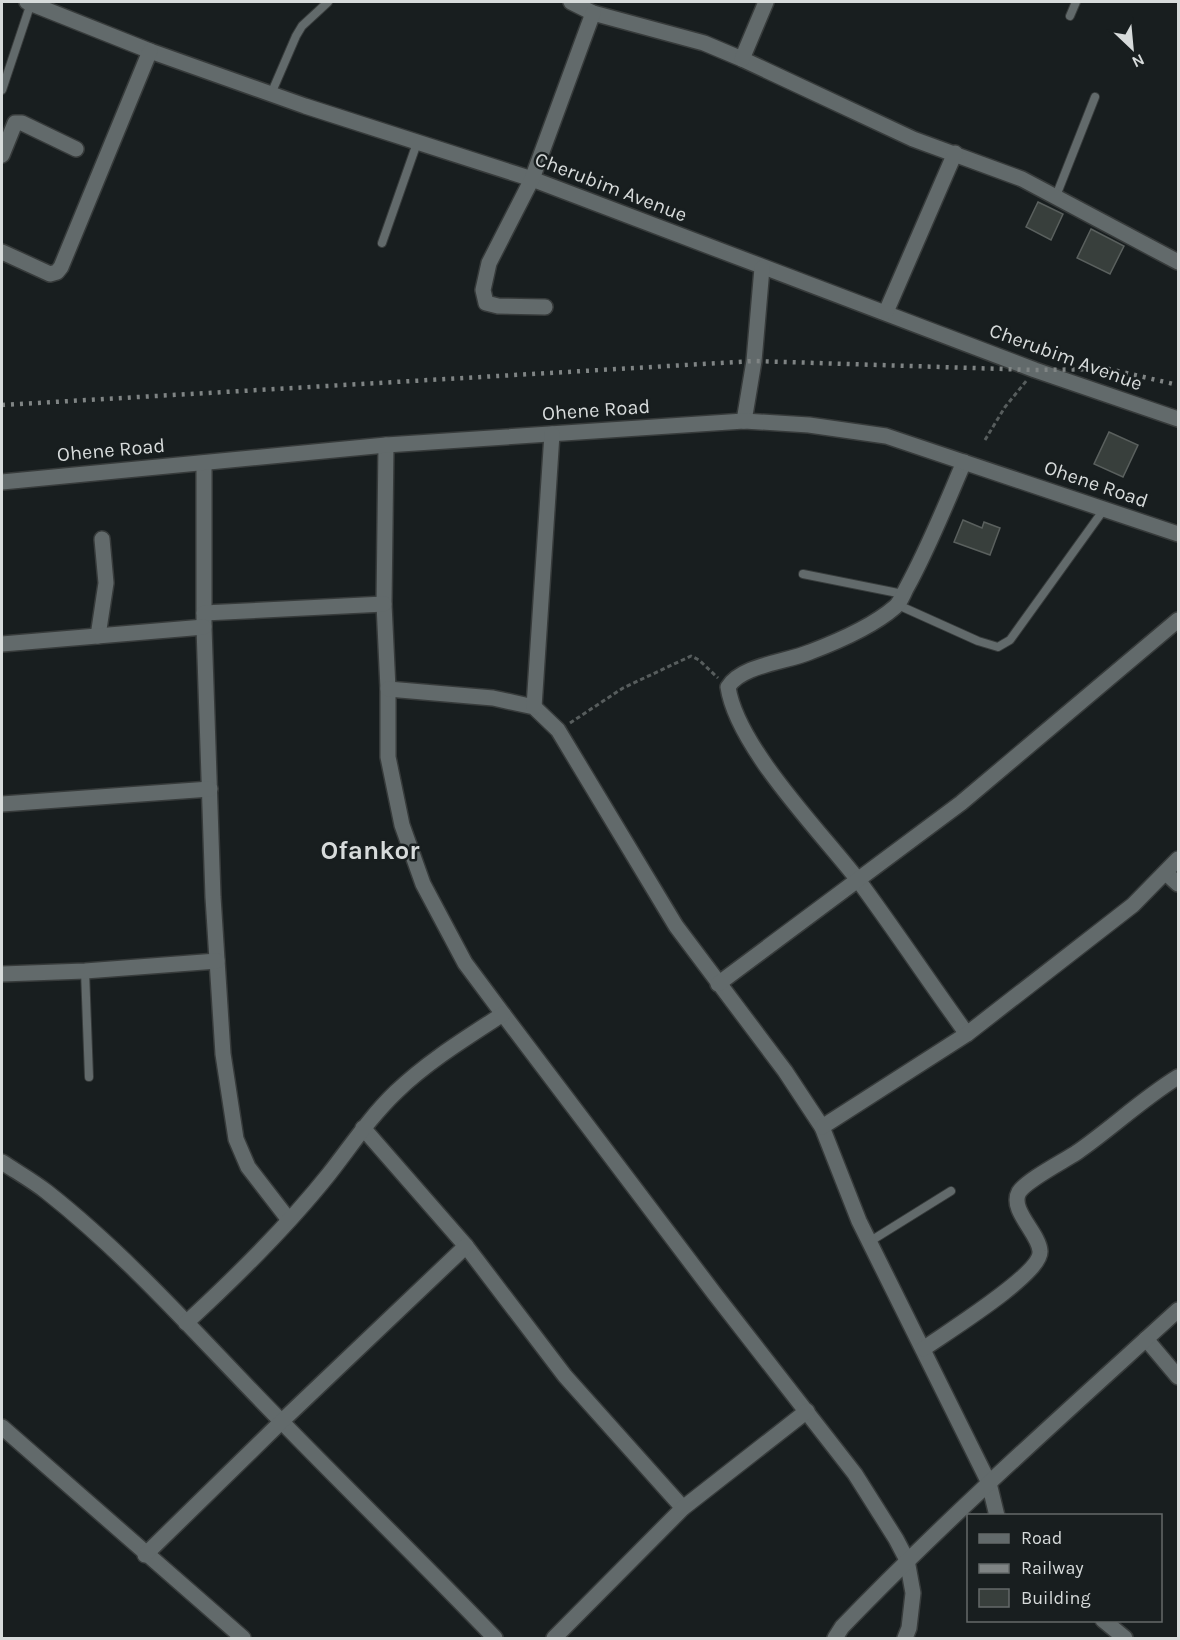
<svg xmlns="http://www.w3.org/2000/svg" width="1180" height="1640" viewBox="0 0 1180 1640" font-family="Karla,sans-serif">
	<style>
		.building { fill: #383f3c; stroke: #5a605e; stroke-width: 1.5 }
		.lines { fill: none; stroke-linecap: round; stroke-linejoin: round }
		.service-casing { stroke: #373b3b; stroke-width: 10 }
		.minor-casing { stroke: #373b3b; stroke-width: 18 }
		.path { stroke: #575d5d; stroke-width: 3; stroke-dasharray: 4.5 3; stroke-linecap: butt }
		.service { stroke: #626a6b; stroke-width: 8 }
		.minor { stroke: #626a6b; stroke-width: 15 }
		.rail { stroke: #7f8484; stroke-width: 4.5; stroke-dasharray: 3 6; stroke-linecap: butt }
		.labels { text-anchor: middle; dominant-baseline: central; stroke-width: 5; stroke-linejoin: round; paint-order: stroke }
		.street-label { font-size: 20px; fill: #d7dbdb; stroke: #181e1f }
		.district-label { font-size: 26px; font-weight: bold; fill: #d7dbdb; stroke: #181e1f }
	</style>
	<rect width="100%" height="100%" fill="#181e1f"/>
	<g class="building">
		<path d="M1038,202L1063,214L1051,240L1026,227Z"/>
		<path d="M1091,229L1124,246L1110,274L1077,258Z"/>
		<path d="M1109,432L1138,445L1123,477L1094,464Z"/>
		<path d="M963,520L982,528L984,522L1000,528L990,555L954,542Z"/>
	</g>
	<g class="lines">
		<g class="service-casing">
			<g id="service">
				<path d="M1070,16L1076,2"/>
				<path d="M2,90L31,3"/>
				<path d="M271,94L296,36L302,26L328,2"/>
				<path d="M1056,196L1095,97"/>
				<path d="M382,243L417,143"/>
				<path d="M803,574L903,594"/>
				<path d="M898,605L978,641L998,647L1010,640L1105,508"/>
				<path d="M85,971L89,1077"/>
				<path d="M869,1242L951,1191"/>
			</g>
		</g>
		<g class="minor-casing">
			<g id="minor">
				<path d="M27,2L150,51L305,106L532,179L1035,370L1178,419"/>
				<path d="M571,2L593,13L704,43L742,59L913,139L1022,179L1178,262"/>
				<path d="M742,59L766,2"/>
				<path d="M2,155L15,123H22L76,149"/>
				<path d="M2,252L50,274L57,272L61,267L150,51"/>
				<path d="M545,307L498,306L486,303L483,290L489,263L532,179L593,13"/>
				<path d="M886,312L955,153"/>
				<path d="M744,421L754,361L762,268"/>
				<path d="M386,445L384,604L388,689V757L402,825L423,884L465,963L503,1014L714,1293L855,1474L896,1539L907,1560L913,1593L909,1628L905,1638"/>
				<path d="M964,462C946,504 929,547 907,587C903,594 901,602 895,607C872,627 839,641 810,652C787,662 741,665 728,687C737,747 820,831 858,880C895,930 930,983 967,1034"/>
				<path d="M204,463V627L213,897L223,1054L236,1139L248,1167L289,1220"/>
				<path d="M2,482L386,445L744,421L809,425L886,436L1178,534"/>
				<path d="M204,613L384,604"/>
				<path d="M98,636L106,583L102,539"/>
				<path d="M2,644L204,627"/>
				<path d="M388,689L493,698L534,707L558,730L676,926L785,1071L822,1127L859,1221L989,1483L997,1516"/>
				<path d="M534,707L552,434"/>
				<path d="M2,804L210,789"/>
				<path d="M1166,873L1178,884"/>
				<path d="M2,974L85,971L217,961"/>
				<path d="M718,984L961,803L1178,620"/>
				<path d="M822,1127L967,1034L1133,905L1178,859"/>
				<path d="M363,1128L466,1246L565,1376L683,1508"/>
				<path d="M2,1162C17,1172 33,1181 47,1192C133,1260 205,1344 281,1421C352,1494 425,1565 495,1638"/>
				<path d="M186,1323C237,1276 286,1228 329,1174C351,1146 370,1117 396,1092C427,1062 466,1038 503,1014"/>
				<path d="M1146,1339L1178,1377"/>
				<path d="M923,1349C944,1334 1042,1274 1040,1251C1039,1233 1009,1210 1019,1192C1027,1180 1062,1162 1076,1153C1111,1129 1142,1099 1178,1077"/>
				<path d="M2,1427L243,1638"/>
				<path d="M145,1555L281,1422L466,1246"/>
				<path d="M1103,1620L1125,1638"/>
				<path d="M554,1638L683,1508L807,1411"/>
				<path d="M835,1638L842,1627C949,1516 1064,1414 1178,1310"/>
			</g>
		</g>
		<g class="path">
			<path d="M985,440L1005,407L1027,380"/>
			<path d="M570,723L623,688L691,656L699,660L718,678"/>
		</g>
		<use href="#service" class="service"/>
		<use href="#minor" class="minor"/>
		<path class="rail" d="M2,405L754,361L1035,370L1109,369L1178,385"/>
	</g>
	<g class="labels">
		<g class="street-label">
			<text transform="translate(611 187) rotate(21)">Cherubim Avenue</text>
			<text transform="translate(1066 357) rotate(20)">Cherubim Avenue</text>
			<text transform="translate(596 410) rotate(-4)">Ohene Road</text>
			<text transform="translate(111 450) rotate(-5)">Ohene Road</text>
			<text transform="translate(1096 484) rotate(19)">Ohene Road</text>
		</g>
		<g class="district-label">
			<text x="370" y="850">Ofankor</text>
		</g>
	</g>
	<rect width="1180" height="1640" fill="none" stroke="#d7dbdb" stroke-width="6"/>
	<rect x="967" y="1514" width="195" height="108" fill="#181e1f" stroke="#646a6a" stroke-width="1.5"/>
	<rect x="979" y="1534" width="30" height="9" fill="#626a6b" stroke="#646a6a" stroke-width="1.5"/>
	<text x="1021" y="1544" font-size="18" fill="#d7dbdb">Road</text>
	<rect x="979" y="1564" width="30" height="9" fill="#7f8484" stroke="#646a6a" stroke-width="1.5"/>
	<text x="1021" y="1574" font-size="18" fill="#d7dbdb">Railway</text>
	<rect x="979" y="1589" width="30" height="18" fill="#383f3c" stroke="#646a6a" stroke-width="1.5"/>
	<text x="1021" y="1604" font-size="18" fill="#d7dbdb">Building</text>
	<g transform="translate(1132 48) rotate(154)" stroke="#181e1f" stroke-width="4.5" paint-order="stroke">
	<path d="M0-4.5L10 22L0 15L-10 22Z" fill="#d7dbdb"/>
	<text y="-9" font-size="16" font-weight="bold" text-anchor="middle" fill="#d7dbdb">N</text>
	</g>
</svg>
